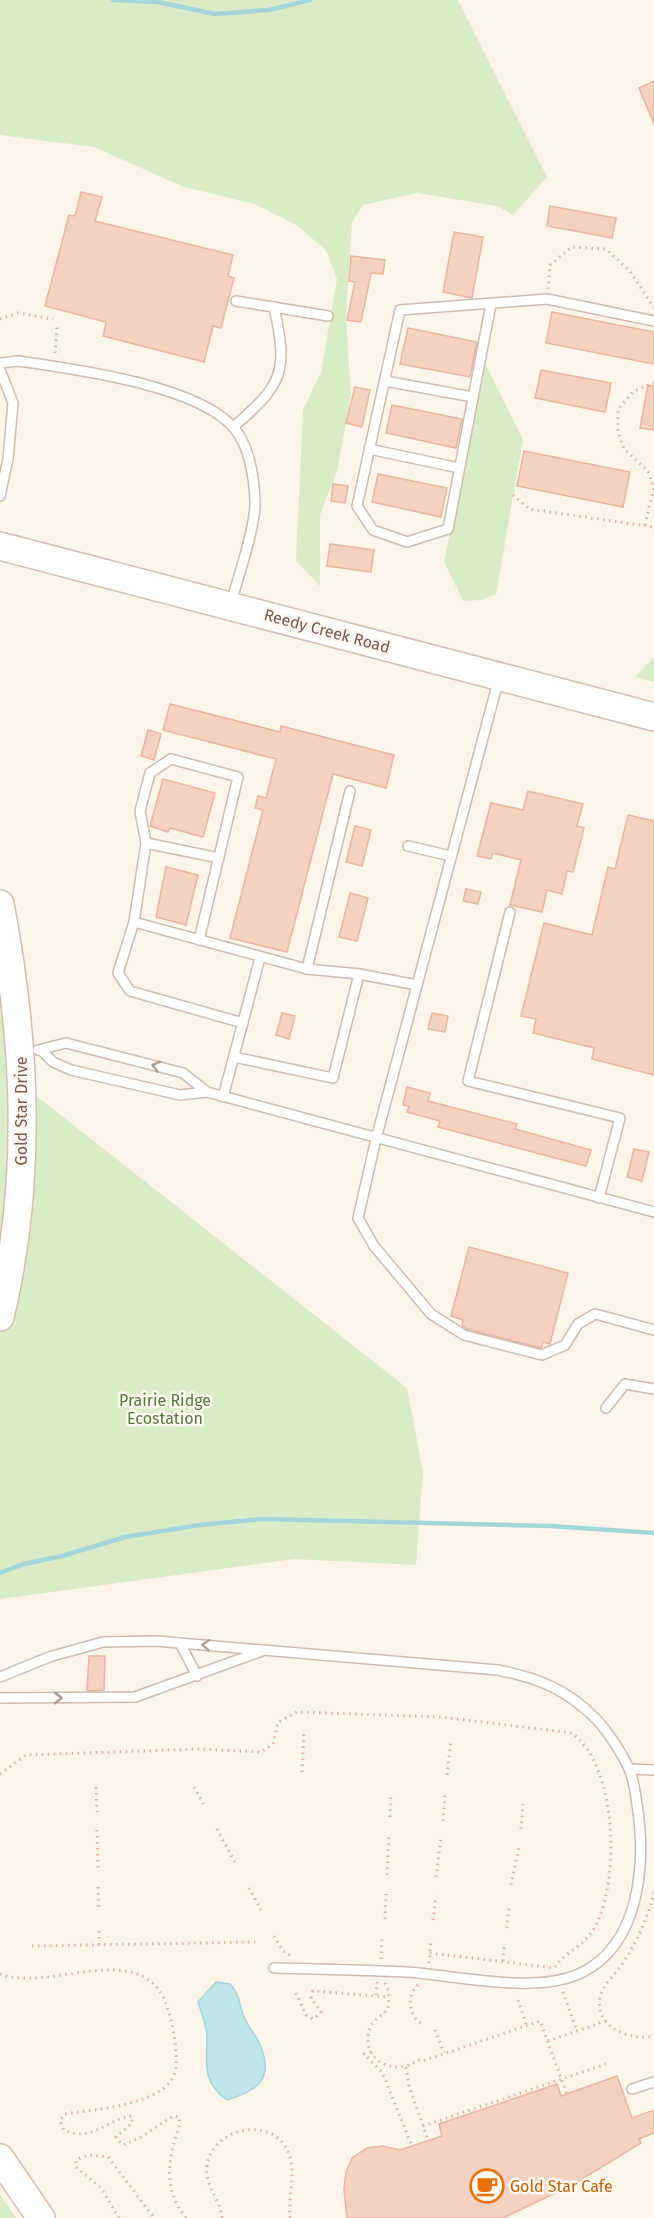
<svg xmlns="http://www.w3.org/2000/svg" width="654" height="2218" viewBox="0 0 654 2218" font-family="'Fira Sans',sans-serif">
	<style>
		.green { fill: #d9ecc7 }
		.water { fill: #bce6e8; stroke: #a2d6db; stroke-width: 1.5 }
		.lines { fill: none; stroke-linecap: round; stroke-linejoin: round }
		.stream { stroke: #a2d6db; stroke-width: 4.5 }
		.building { fill: #f4d1c0; stroke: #e7b5a0; stroke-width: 1.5 }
		.lane-casing { stroke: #d1baae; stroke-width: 12 }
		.secondary-casing { stroke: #d6bdae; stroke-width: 30 }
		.path { stroke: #dab3a2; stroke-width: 3; stroke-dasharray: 1.5 4.5; stroke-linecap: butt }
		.lane { stroke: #fff; stroke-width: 9 }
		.secondary { stroke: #fff; stroke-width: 27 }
		.oneway { stroke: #af9b93 }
		.labels { text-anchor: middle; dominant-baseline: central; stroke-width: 5; stroke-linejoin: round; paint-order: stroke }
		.street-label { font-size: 16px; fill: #7a584b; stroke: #fff8f1 }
		.park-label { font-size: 16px; fill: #557a40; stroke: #fff8f1 }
		.food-label { font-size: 16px; fill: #c56008; stroke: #fff8f1; text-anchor: start }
	</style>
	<rect width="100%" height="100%" fill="#fdf4ea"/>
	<g class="green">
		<path d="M0,0H458L547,177L513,215L497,206L417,193L363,205L352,222L346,318L351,395L337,472L320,515V586L296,561L303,410L321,372L337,279L326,250L295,224L255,204L184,187L94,147L0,135Z"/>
		<path d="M485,363L523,440L496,594L481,600L463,601L444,562Z"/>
		<path d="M654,657V682L635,677Z"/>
		<path d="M0,969L15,1079L407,1388L423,1472L416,1565L294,1559L0,1599Z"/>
		<path d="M0,2194L1,2196L16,2218H0Z"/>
	</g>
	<path class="water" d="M216,1982L230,1984C242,1997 238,2006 246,2021C250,2030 257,2036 260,2045C275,2079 257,2091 227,2100C201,2081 207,2063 207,2035C206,2024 201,2012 198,2002Z"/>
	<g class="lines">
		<g class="stream">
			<path d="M113,0L158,2L215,14L269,10L310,0"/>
			<path d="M0,1573L24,1564L62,1556L125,1537L200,1525L261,1519L551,1526L654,1533"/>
		</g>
	</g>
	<g class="building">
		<path d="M654,81V124L639,88Z"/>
		<path d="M81,192L102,197L95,221L233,255L228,276L234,278L221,328L213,326L204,362L103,336L106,322L45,306L69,215L75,216Z"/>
		<path d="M550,206L616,218L612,238L547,226Z"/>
		<path d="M454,232L483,237L472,298L443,292Z"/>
		<path d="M351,256L385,260L383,274L371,273L361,322L347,320L355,282L349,281Z"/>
		<path d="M552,312L654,332V364L546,343Z"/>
		<path d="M408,328L477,342L470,377L400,364Z"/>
		<path d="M541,370L611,383L605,412L535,398Z"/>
		<path d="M648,385L654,386V430L640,428Z"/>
		<path d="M355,387L370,390L362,427L346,423Z"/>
		<path d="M392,405L462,419L456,448L386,433Z"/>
		<path d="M524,451L630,472L623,507L517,486Z"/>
		<path d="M378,474L447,488L441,517L372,502Z"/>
		<path d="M333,484L348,486L345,503L331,501Z"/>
		<path d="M330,544L374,550L371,572L327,566Z"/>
		<path d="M170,704L280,732L281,726L394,755L386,788L333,774L287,952L230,938L263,810L255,808L258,796L266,798L276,759L163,730Z"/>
		<path d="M148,730L161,734L154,760L141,756Z"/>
		<path d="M163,779L215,793L203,837L170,828L168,832L150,826Z"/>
		<path d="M528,791L583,804L577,826L584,828L573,872L567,871L562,894L547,890L542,912L510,905L521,860L493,853L491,859L477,856L491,803L523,810Z"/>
		<path d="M628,815L654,821V1075L592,1059L594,1048L533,1033L536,1019L521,1016L544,923L592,935L608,867L615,869Z"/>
		<path d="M355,826L371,830L362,866L346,862Z"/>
		<path d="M166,867L198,875L186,925L156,917Z"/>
		<path d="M466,889L481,892L478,904L463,901Z"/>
		<path d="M350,893L368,898L357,941L339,937Z"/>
		<path d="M282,1013L295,1016L289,1039L276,1035Z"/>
		<path d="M432,1013L448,1016L445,1032L428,1029Z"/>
		<path d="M407,1087L430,1093L428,1101L517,1124L515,1129L591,1150L586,1166L438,1127L440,1121L407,1112L409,1106L403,1105Z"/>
		<path d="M634,1149L649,1152L642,1181L627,1177Z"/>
		<path d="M469,1247L568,1273L550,1344L543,1342L541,1348L467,1329L462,1325L463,1320L451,1316Z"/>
		<path d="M89,1656H105L104,1690L87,1691Z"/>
		<path d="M617,2076L632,2118L654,2110V2133L639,2139L641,2143L574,2184L503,2218H347L344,2189L346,2172L352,2158L367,2148L383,2146L400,2150L442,2136L439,2124L557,2084L561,2096Z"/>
	</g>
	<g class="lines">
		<g class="lane-casing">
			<g id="lane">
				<path d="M236,301L328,316"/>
				<path d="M491,304L448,529L407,542L373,530L357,506L400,310L547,299L654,321"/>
				<path d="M0,363L19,361C74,369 197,385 234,428C250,447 254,477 255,501C256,525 238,578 231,603"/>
				<path d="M0,370L13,403L8,459L0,496"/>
				<path d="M385,381L473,397"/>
				<path d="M233,427C284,384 288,371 274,307"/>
				<path d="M369,449L459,468"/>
				<path d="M499,678L376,1139L358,1218L374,1246L431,1314L464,1335L542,1355L565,1345L578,1324L595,1314L654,1330"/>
				<path d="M146,843L219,858"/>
				<path d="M408,846L451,856"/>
				<path d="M510,912L468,1081L620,1118L599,1198"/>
				<path d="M134,922L307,969L359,974L417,985"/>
				<path d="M199,940L238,777L171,759L150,773L140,811L146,843L134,922L118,973L130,991L243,1023"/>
				<path d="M307,969L350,791"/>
				<path d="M38,1050L66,1043L183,1073L207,1092"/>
				<path d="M42,1051L53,1062L71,1070L180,1095L207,1092L654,1212"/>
				<path d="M234,1057L333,1078L359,974"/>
				<path d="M223,1097L260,958"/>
				<path d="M606,1408L625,1384L654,1389"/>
				<path d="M180,1643L197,1676"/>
				<path d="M0,1677L49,1657L103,1642L156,1641L498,1670C538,1678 567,1689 597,1720C608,1732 622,1753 629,1769C634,1779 635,1793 637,1804C646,1862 641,1944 581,1973C535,1995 456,1975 406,1972C362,1970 318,1969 274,1968"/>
				<path d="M0,1698L135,1697L262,1651"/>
				<path d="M629,1769L654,1770"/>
				<path d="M632,2089L654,2082"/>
			</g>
		</g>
		<g class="secondary-casing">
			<g id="secondary">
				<path d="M0,546L654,717"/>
				<path d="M0,904C26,1041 33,1180 0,1317"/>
				<path d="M0,2158L41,2218"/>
			</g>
		</g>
		<g class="path">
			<path d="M548,289L550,265L572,247L606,249L630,271L654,308"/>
			<path d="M0,319L18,313L53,319"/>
			<path d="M55,353L57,327"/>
			<path d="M513,495L529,509L654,527"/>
			<path d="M645,525L654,487L648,471L624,449L618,431V409L634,391L654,383"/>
			<path d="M302,1772L304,1732"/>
			<path d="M0,1774L26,1755L200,1749L261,1752L273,1744L278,1722L297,1712L441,1717L572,1733C617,1766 620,1878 596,1925C584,1948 568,1949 555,1967"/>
			<path d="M447,1775L451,1740"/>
			<path d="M96,1787L97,1812"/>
			<path d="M194,1787L205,1807"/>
			<path d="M390,1817L391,1794"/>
			<path d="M443,1821L445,1795"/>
			<path d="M217,1829L237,1866"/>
			<path d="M521,1829L523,1804"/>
			<path d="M97,1830L98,1869"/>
			<path d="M387,1875L389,1836"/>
			<path d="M436,1877L441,1838"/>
			<path d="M511,1885L519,1847"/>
			<path d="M98,1887L99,1911"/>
			<path d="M249,1888L261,1910"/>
			<path d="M654,1892C648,1918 637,1941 623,1963C616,1974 602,1985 600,1998C595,2028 630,2041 654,2036"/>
			<path d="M385,1919L386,1894"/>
			<path d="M433,1920L436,1896"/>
			<path d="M507,1928L509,1905"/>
			<path d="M99,1931V1945"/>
			<path d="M274,1936L283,1951L290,1955"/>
			<path d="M32,1946L255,1942"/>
			<path d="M430,1953L555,1968"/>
			<path d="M381,1959L382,1938"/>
			<path d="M503,1961L504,1947"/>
			<path d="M429,1963L431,1939"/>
			<path d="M0,1974C51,1994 148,1932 169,2013C174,2029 177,2050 176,2067C172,2106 93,2109 65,2114L60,2120L64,2130C91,2143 107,2119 132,2116V2123L116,2137L123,2145L141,2137L173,2116L179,2117L180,2124C168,2157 162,2188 186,2218"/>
			<path d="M385,1983L389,1992L388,2009C382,2016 372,2020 369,2030C361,2061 395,2077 418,2060L423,2061L540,2021L567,2094"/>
			<path d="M418,1985C406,1995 409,2017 422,2024"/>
			<path d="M563,1992L577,2031"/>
			<path d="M296,1993L306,2015L313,2019L321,2012L311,1998L313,1991L389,1997"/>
			<path d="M376,1995L377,1982"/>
			<path d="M518,2000L526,2024"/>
			<path d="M435,2030L444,2053"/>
			<path d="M548,2041L606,2021"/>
			<path d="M371,2052L364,2054L382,2072L412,2146"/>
			<path d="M406,2067L409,2086L428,2140"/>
			<path d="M423,2126L606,2064"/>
			<path d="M119,2218L101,2188L76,2167V2160L88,2155L108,2157L154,2218"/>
			<path d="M222,2218C221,2200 204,2186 207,2166C212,2127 274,2114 289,2154C296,2173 288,2198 290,2218"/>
		</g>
		<use href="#lane" class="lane"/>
		<use href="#secondary" class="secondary"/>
	</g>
	<defs><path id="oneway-chevron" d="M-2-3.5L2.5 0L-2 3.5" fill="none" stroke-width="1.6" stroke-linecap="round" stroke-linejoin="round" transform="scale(1.5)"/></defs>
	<g class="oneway">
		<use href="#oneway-chevron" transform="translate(156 1066) rotate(-166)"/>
		<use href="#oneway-chevron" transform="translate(206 1645) rotate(-175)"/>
		<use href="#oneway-chevron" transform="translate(58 1698)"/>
	</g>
	<defs>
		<g id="cafe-ring" transform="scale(1.725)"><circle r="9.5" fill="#fff8f1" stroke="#e8710a" stroke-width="1.5"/><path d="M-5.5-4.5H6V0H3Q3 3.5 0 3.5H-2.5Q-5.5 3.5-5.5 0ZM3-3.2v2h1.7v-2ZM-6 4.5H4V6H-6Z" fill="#e8710a"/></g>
	</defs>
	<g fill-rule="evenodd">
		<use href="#cafe-ring" x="487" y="2186"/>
	</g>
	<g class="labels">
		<g class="street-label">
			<text transform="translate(327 631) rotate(15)">Reedy Creek Road</text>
			<text transform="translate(21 1111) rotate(-90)">Gold Star Drive</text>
		</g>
		<g class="park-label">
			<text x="165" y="1400">Prairie Ridge<tspan x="165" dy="18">Ecostation</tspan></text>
		</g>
		<g class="food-label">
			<text x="510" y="2186">Gold Star Cafe</text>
		</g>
	</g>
</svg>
